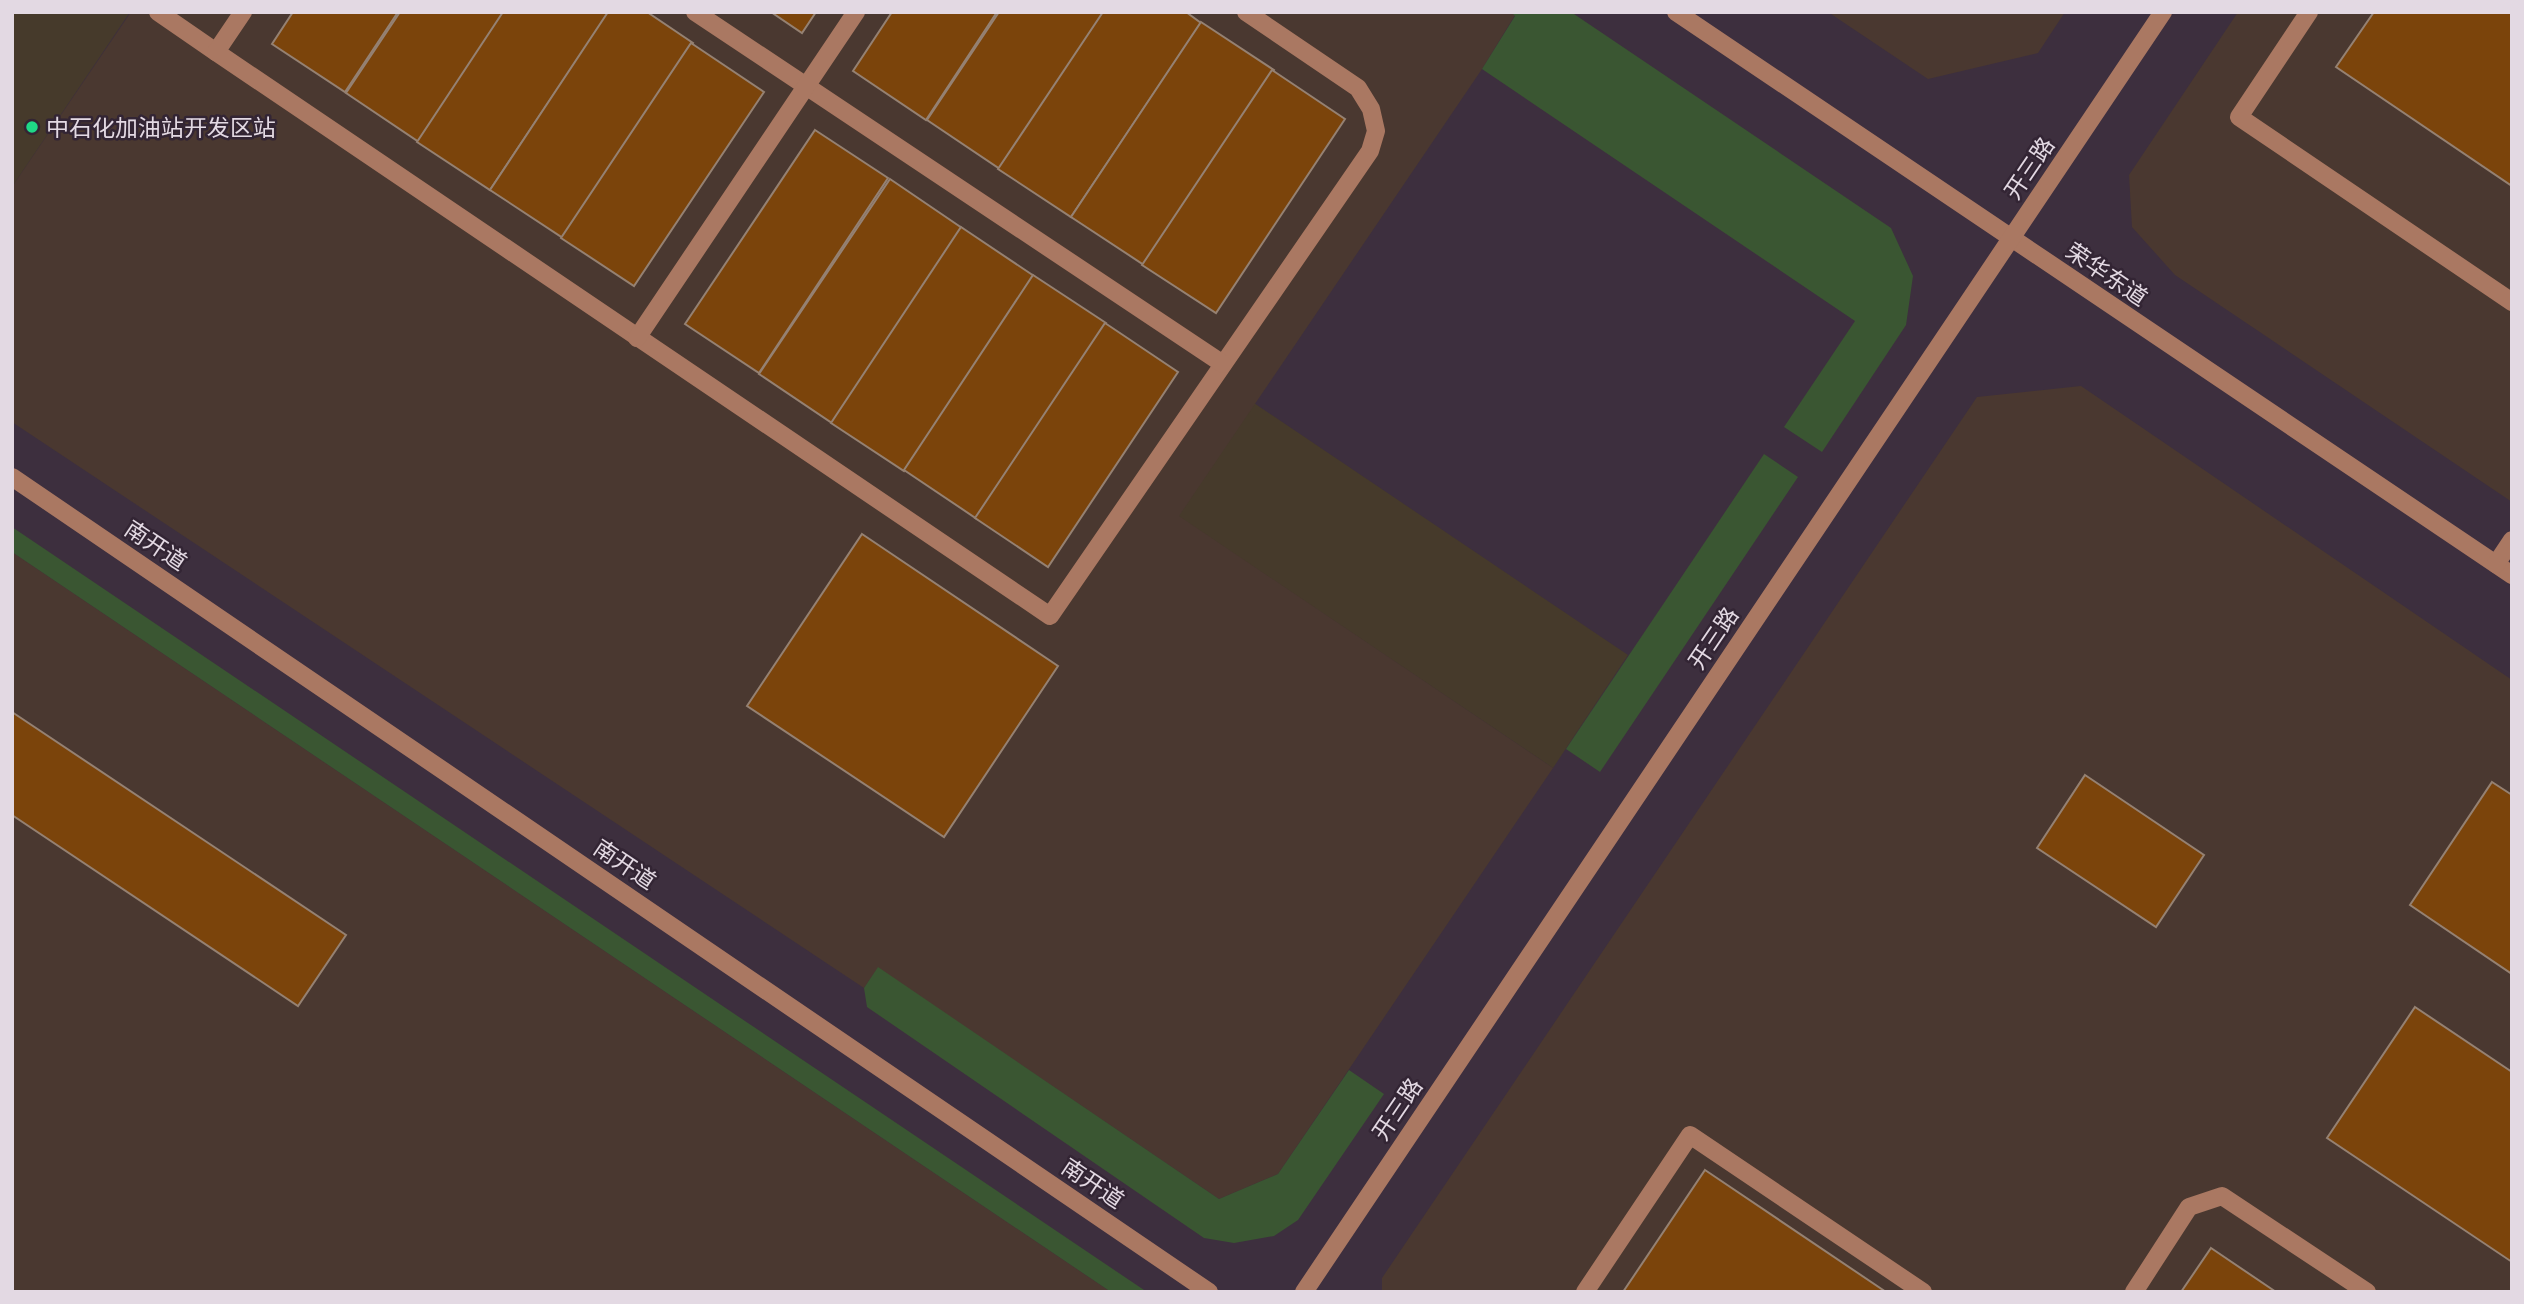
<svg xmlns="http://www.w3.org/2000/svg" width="2524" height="1304" viewBox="0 0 2524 1304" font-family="'PT Serif','Noto Sans SC',serif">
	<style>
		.commercial { fill: #463a2b }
		.industrial { fill: #4a3830 }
		.green { fill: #3a5632 }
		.building { fill: #7b440b; stroke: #958172; stroke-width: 2 }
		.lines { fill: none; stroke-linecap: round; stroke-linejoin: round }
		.minor { stroke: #aa7862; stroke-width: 18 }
		.poi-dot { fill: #1fd887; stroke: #332534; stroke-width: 2.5 }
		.labels { text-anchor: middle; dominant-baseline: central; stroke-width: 5; stroke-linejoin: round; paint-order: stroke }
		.poi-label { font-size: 23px; fill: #e3d9e3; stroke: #332534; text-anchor: start }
		.street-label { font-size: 23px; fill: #e3d9e3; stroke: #332534 }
	</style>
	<rect width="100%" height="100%" fill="#3d2f3e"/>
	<g class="commercial">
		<path d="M12,12H130L12,187Z"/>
		<path d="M1254,403L1628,655L1553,768L1178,516Z"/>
	</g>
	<g class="industrial">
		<path d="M131,12H1511L1515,15L1482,69L1179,516L1553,768L1278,1174L1219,1199L878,968L864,988L12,422V187Z"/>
		<path d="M1828,12H2065L2038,53L1928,79Z"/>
		<path d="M2238,12H2512V502L2175,275L2132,227L2129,175Z"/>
		<path d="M2081,386L2512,680V1292H1382V1278L1977,397Z"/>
		<path d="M12,552L1111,1292H12Z"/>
	</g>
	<g class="green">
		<path d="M1511,12H1571L1891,228L1913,276L1906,325L1822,452L1784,427L1855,321L1482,69L1515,16Z"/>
		<path d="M1764,454L1798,477L1600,772L1566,749Z"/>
		<path d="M12,527L1147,1292H1111L12,552Z"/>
		<path d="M878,967L1219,1199L1278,1174L1349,1070L1384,1094L1298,1220L1274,1236L1234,1243L1204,1238L867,1007L864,988Z"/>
	</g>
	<g class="building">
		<path d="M293,12H398L345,92L272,44Z"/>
		<path d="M400,12H505L419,142L346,93Z"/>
		<path d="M503,12H609L490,190L417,142Z"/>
		<path d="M608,12H647L693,43L563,238L490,190Z"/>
		<path d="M771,12H816L802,33Z"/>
		<path d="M892,12H997L926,120L853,71Z"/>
		<path d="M999,12H1104L1000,169L927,120Z"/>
		<path d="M1103,12H1186L1201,23L1071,217L998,169Z"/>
		<path d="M2374,12H2512V186L2336,67Z"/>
		<path d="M1201,22L1274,70L1144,265L1071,217Z"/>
		<path d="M691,43L764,92L634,286L561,238Z"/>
		<path d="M1272,70L1345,119L1216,313L1142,265Z"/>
		<path d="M815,130L888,178L759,373L685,324Z"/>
		<path d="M890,179L962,228L832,423L759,374Z"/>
		<path d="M961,227L1034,276L904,471L831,423Z"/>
		<path d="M1033,275L1106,323L977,519L904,470Z"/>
		<path d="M1105,323L1178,372L1048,567L975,518Z"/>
		<path d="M862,534L1058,666L944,837L747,706Z"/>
		<path d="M12,712L346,935L298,1006L12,815Z"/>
		<path d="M2085,775L2204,855L2156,927L2037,848Z"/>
		<path d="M2492,782L2512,795V974L2410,905Z"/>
		<path d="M2415,1007L2512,1072V1262L2327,1138Z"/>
		<path d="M1705,1170L1886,1292H1623Z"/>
		<path d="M2211,1248L2276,1292H2181Z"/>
	</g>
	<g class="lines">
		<g class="minor">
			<path d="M158,12L216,52"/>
			<path d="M243,12L216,52L1050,616L1370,151L1376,131L1371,109L1358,88L1246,12"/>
			<path d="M695,12L1223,364"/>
			<path d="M1676,12L2512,575"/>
			<path d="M2309,12L2239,117L2512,302"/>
			<path d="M637,338L856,12"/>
			<path d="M12,477L1209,1292"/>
			<path d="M2496,564L2512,540"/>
			<path d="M1304,1292L2163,12"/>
			<path d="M1585,1292L1690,1135L1923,1292"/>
			<path d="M2134,1292L2189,1207L2222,1196L2367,1292"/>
		</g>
	</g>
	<circle class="poi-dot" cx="32" cy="127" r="7"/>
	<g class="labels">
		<g class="poi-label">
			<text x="46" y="127">中石化加油站开发区站</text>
		</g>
		<g class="street-label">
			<text transform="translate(2029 168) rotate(-56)">开三路</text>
			<text transform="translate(2107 274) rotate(34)">荣华东道</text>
			<text transform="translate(156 545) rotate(34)">南开道</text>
			<text transform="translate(1713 638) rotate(-56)">开三路</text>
			<text transform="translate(625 864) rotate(34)">南开道</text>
			<text transform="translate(1397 1109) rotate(-56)">开三路</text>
			<text transform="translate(1093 1183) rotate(34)">南开道</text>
		</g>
	</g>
	<rect width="2524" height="1304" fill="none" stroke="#e3d9e3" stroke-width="28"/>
</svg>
